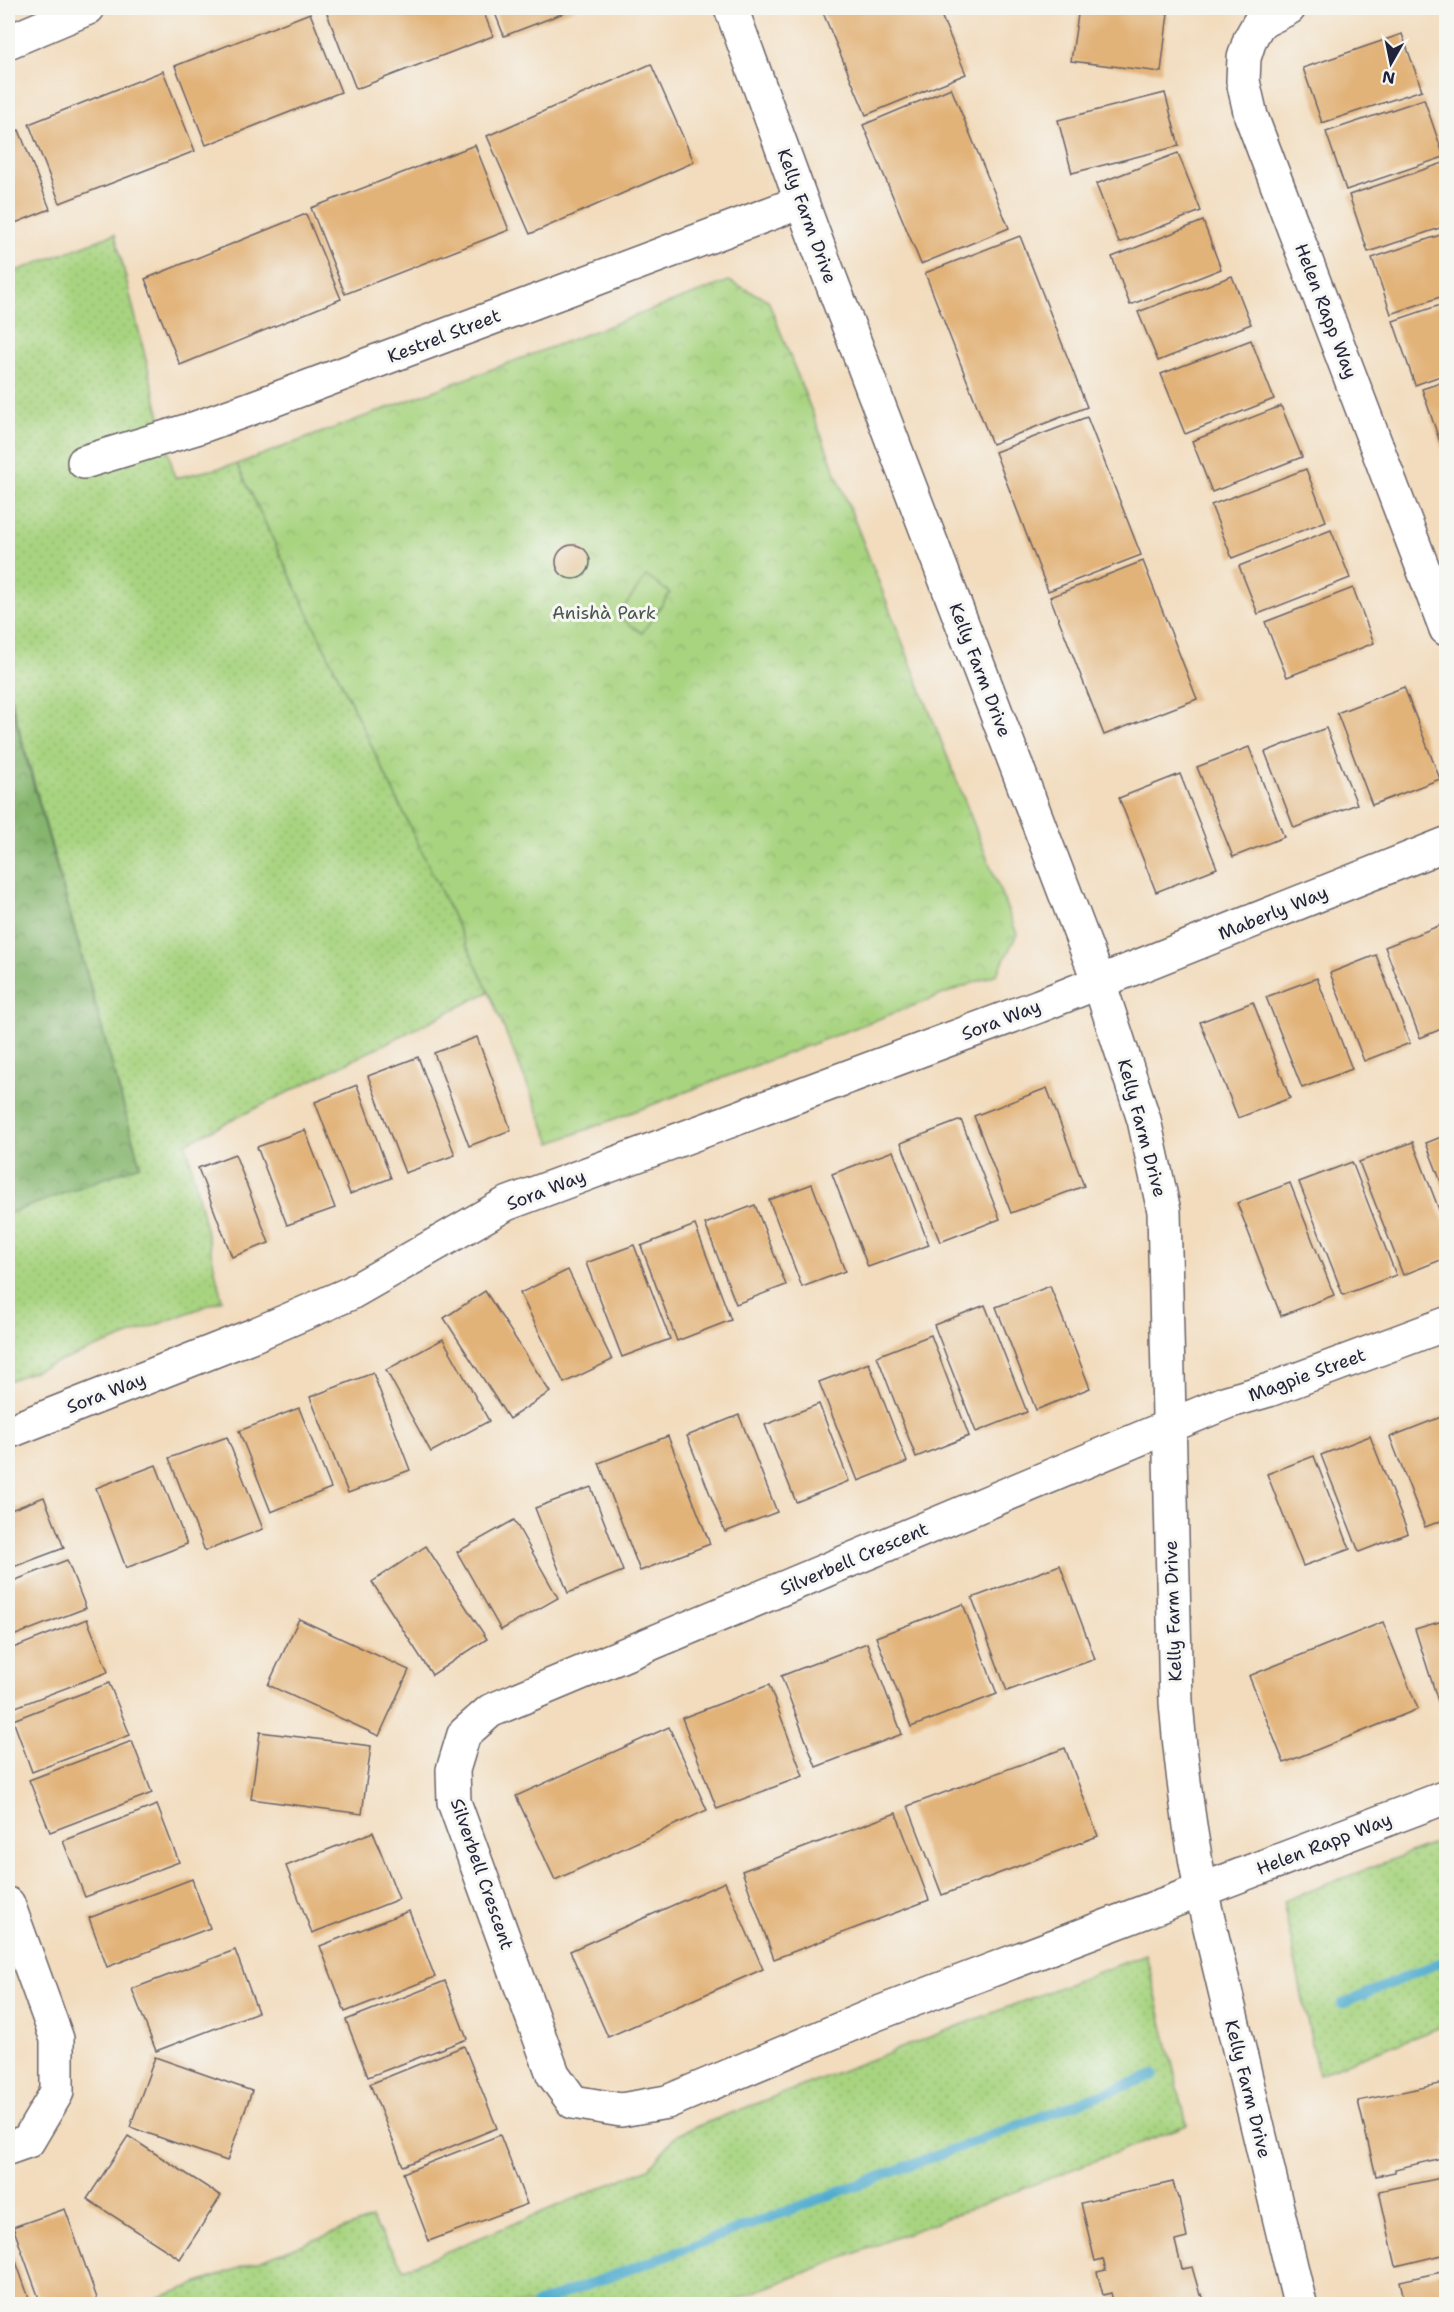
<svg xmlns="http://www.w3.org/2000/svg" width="1454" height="2312" viewBox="0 0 1454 2312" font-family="'Shantell Sans',sans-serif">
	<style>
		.grass { fill: url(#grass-dots); stroke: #657b5e; stroke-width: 1.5 }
		.forest { fill: url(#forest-crowns); stroke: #546c54; stroke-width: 1.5 }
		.park { fill: url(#park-crowns); stroke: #657b5e; stroke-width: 1.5 }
		.pitch { fill: #a8d480; stroke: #657b5e; stroke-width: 1.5 }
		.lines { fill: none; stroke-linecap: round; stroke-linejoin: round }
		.stream { stroke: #50abce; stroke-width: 10 }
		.building { fill: #e2b379 }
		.minor-casing { stroke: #6b6368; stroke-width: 36 }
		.tertiary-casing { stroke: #6b6368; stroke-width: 36 }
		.minor { stroke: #fff; stroke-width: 33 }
		.tertiary { stroke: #fff; stroke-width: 33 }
		.labels { text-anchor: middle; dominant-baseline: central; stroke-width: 6; stroke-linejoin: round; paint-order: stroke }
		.street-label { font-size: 18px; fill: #22223b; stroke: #f6f6f2 }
		.park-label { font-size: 18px; fill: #4a5750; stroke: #f6f6f2 }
	</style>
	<defs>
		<pattern id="grass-dots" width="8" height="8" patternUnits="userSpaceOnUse" patternTransform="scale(1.5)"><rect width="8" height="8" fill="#a8d480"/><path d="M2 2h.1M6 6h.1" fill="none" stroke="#90b670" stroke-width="1.8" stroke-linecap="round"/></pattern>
		<pattern id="forest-crowns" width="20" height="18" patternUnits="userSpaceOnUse" patternTransform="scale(1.5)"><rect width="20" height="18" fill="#86b66e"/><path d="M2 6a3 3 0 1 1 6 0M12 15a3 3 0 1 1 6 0" fill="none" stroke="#6d945c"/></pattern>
		<pattern id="park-crowns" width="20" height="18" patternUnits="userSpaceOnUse" patternTransform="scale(1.5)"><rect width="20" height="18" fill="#a8d480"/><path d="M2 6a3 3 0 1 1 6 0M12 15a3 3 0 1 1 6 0" fill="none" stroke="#90b670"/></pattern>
	</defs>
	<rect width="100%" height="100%" fill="#f6f6f2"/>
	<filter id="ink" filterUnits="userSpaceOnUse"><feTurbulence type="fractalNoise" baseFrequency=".0167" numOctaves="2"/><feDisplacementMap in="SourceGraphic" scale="12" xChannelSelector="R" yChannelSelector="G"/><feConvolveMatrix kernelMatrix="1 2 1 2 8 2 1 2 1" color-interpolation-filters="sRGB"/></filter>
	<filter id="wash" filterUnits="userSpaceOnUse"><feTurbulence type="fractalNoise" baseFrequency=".008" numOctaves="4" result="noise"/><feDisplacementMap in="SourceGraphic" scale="24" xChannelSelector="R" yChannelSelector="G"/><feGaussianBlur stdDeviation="1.35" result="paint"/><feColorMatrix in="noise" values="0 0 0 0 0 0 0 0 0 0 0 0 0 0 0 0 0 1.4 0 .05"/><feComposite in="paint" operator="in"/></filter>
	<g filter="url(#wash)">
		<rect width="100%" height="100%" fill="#f2dcbd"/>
		<g class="grass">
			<path d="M115,234L175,478L237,464L489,992L186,1143L222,1300L8,1381V1214L140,1165L8,688V274Z"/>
			<path d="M1446,1839V2025L1318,2074L1283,1901Z"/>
			<path d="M1146,1954L1187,2125L724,2304H142L371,2219L404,2269L649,2168L677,2134Z"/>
		</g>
		<path class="forest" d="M8,693L140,1165L8,1214Z"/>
		<path class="park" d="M729,281L768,300L1017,934L997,974L551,1143L489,992L237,464Z"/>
		<path class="pitch" d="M646,576L670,593L642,633L618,616Z"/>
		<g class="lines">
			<g class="stream">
				<path d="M1342,2004L1446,1960"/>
				<path d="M536,2304L1154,2075"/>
			</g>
		</g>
		<g id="blocks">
			<g class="building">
				<path d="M335,8H482L493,36L356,89L326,11Z"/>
				<path d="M493,8H577L504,36Z"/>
				<path d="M821,8H938L966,74L866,115Z"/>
				<path d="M1079,8H1123L1168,13L1161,72L1071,61Z"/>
				<path d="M310,13L341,92L206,145L175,66Z"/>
				<path d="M1402,34L1422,90L1322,123L1303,68Z"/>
				<path d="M651,64L694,162L530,234L487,136Z"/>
				<path d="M163,71L195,151L60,203L29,124Z"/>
				<path d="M951,88L1009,228L921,264L863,125Z"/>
				<path d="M1165,93L1179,146L1072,173L1058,120Z"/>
				<path d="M1424,99L1444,157L1346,190L1326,132Z"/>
				<path d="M19,130L50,209L8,226V135Z"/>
				<path d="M475,145L509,230L345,294L311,208Z"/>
				<path d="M1178,153L1201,211L1119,243L1096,184Z"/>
				<path d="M1446,162V226L1368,252L1349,195Z"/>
				<path d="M306,214L341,299L180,365L145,279Z"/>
				<path d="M1203,221L1221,269L1130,305L1112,257Z"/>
				<path d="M1446,233V295L1391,314L1372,258Z"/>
				<path d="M1020,236L1087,407L992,444L925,273Z"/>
				<path d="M1232,276L1251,324L1158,361L1138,312Z"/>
				<path d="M1446,303V374L1415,385L1393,321Z"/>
				<path d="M1251,340L1274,399L1185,434L1161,374Z"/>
				<path d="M1446,381V460L1422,389Z"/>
				<path d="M1281,406L1302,457L1212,492L1192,441Z"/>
				<path d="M1087,417L1141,555L1048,591L995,452Z"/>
				<path d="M1306,469L1326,521L1232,558L1211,505Z"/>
				<path d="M1331,530L1350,578L1258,614L1239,566Z"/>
				<circle cx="573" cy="562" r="17"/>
				<path d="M1143,561L1197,699L1104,735L1050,597Z"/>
				<path d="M1353,588L1374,643L1287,677L1265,622Z"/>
				<path d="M1404,687L1440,779L1372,805L1337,713Z"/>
				<path d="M1326,728L1357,804L1294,828L1265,752Z"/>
				<path d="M1249,747L1284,837L1233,857L1197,767Z"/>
				<path d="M1180,774L1217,868L1156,892L1119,798Z"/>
				<path d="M1446,923V1027L1420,1038L1385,947Z"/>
				<path d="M1376,955L1410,1043L1364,1061L1330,973Z"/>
				<path d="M1317,978L1352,1069L1302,1088L1266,997Z"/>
				<path d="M1253,1002L1290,1098L1238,1118L1200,1022Z"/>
				<path d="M477,1037L511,1130L469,1146L434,1053Z"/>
				<path d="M418,1057L455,1155L405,1173L368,1076Z"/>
				<path d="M357,1085L391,1178L350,1194L315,1102Z"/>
				<path d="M1047,1088L1084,1186L1011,1213L974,1116Z"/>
				<path d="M961,1120L1000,1219L940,1242L901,1143Z"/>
				<path d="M305,1130L335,1208L287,1225L257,1147Z"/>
				<path d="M1446,1135V1195L1426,1143Z"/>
				<path d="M1413,1142L1446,1228V1258L1403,1275L1359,1162Z"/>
				<path d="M893,1151L929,1245L868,1267L832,1174Z"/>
				<path d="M235,1154L269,1243L232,1257L198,1168Z"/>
				<path d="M1352,1162L1396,1275L1343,1295L1299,1182Z"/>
				<path d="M1290,1183L1334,1295L1281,1316L1237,1203Z"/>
				<path d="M812,1184L845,1271L802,1287L769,1200Z"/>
				<path d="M755,1205L786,1285L736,1304L705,1224Z"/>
				<path d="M695,1225L731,1320L677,1341L641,1246Z"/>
				<path d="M634,1245L670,1339L622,1357L586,1263Z"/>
				<path d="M568,1270L612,1360L564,1383L520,1293Z"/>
				<path d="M1050,1286L1090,1388L1036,1410L996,1307Z"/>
				<path d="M485,1291L550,1392L509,1419L444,1318Z"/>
				<path d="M985,1305L1027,1412L976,1432L934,1325Z"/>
				<path d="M931,1335L969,1436L916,1457L877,1356Z"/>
				<path d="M443,1339L489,1421L431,1452L386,1370Z"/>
				<path d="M869,1363L907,1462L858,1481L819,1382Z"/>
				<path d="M373,1373L410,1470L348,1493L310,1397Z"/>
				<path d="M819,1404L849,1481L796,1502L765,1425Z"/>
				<path d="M299,1408L331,1488L271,1512L239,1431Z"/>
				<path d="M739,1415L777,1512L725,1532L687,1436Z"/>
				<path d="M1446,1415V1519L1425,1527L1390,1437Z"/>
				<path d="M668,1436L710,1544L640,1571L599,1463Z"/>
				<path d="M1370,1436L1408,1533L1359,1552L1321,1455Z"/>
				<path d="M227,1437L263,1529L205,1551L169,1458Z"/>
				<path d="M1314,1456L1350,1549L1303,1566L1267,1474Z"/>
				<path d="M156,1465L187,1544L126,1568L96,1488Z"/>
				<path d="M591,1487L623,1571L568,1593L535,1508Z"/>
				<path d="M44,1497L64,1548L8,1569V1511Z"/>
				<path d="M514,1520L558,1598L501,1630L457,1552Z"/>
				<path d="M426,1546L487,1639L432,1675L372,1582Z"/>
				<path d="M67,1560L86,1608L8,1638V1583Z"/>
				<path d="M1060,1565L1095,1659L1007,1691L972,1598Z"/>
				<path d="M963,1604L997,1694L911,1727L876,1637Z"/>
				<path d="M87,1619L108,1672L8,1710V1650Z"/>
				<path d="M299,1619L409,1670L379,1736L268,1685Z"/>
				<path d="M1446,1620V1719L1444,1720L1415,1629Z"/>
				<path d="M1383,1622L1418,1709L1284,1763L1249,1676Z"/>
				<path d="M867,1643L902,1734L816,1767L781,1676Z"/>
				<path d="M109,1683L130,1735L32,1772L13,1720Z"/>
				<path d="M769,1685L803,1776L717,1809L682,1718Z"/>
				<path d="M669,1727L707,1810L555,1880L516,1796Z"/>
				<path d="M260,1732L371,1746L362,1814L251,1799Z"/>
				<path d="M132,1741L152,1793L50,1832L29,1780Z"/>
				<path d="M1065,1748L1098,1836L942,1895L908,1806Z"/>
				<path d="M157,1805L179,1862L85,1897L63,1841Z"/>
				<path d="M896,1813L929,1900L774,1959L742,1871Z"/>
				<path d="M373,1832L399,1899L312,1933L286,1866Z"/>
				<path d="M192,1879L210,1928L107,1967L89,1918Z"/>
				<path d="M725,1882L763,1969L608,2037L570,1951Z"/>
				<path d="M409,1911L435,1977L345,2012L320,1946Z"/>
				<path d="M235,1950L258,2012L156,2051L132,1989Z"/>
				<path d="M445,1981L467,2039L368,2077L346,2020Z"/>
				<path d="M464,2046L497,2128L403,2166L370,2084Z"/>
				<path d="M155,2057L252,2091L227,2161L130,2127Z"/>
				<path d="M1446,2075V2157L1395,2169V2172L1376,2176L1358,2101L1445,2083L1443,2076Z"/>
				<path d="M500,2135L527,2204L429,2241L403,2173Z"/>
				<path d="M128,2136L221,2196L180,2259L87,2199Z"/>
				<path d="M1446,2177V2254L1396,2266L1379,2191Z"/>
				<path d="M1173,2182L1178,2198H1179L1187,2238L1175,2241L1182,2269L1192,2267L1200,2295L1202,2294L1205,2304H1114L1111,2293L1103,2295L1097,2272L1106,2270L1103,2259L1095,2261L1081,2203Z"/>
				<path d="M65,2209L98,2301L87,2304H41L13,2227Z"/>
				<path d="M8,2239L31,2304H8Z"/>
				<path d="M1446,2271V2304H1405L1400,2281Z"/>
			</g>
		</g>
	</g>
	<g filter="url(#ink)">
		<use href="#blocks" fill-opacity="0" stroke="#6b6368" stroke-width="1.5"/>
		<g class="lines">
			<g class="minor-casing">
				<g id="minor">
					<path d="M1289,8L1259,23L1250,39L1244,58L1243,81L1251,116L1446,629"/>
					<path d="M84,462L196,428L249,409L801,202"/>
					<path d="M1446,1324L1269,1390L1227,1402L490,1711L464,1734L453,1770L454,1802L553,2074L573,2102L621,2110L667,2102L876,2014L1446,1797"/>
					<path d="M8,1432L254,1335L351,1293L506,1204L1039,1006L1446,844"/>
					<path d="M8,1904L57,2039V2092L28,2141L8,2148"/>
				</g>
			</g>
			<g class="tertiary-casing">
				<g id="tertiary">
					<path d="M731,8L813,233L1099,982L1144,1120L1164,1211L1176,1702C1181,1766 1189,1828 1201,1890L1300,2304"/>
					<path d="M8,42L88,8"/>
				</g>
			</g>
			<use href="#minor" class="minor"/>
			<use href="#tertiary" class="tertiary"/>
		</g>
	</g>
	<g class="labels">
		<g class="street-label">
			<text transform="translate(807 216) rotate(70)">Kelly Farm Drive</text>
			<text transform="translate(1326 311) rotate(69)">Helen Rapp Way</text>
			<text transform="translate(444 336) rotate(-21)">Kestrel Street</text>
			<text transform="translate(980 670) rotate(69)">Kelly Farm Drive</text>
			<text transform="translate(1273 913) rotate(-22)">Maberly Way</text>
			<text transform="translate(1001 1020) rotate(-21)">Sora Way</text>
			<text transform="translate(1142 1128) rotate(75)">Kelly Farm Drive</text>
			<text transform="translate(546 1190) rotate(-21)">Sora Way</text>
			<text transform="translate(1307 1375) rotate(-20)">Magpie Street</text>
			<text transform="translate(106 1393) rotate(-21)">Sora Way</text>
			<text transform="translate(854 1559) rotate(-23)">Silverbell Crescent</text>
			<text transform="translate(1173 1611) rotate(-92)">Kelly Farm Drive</text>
			<text transform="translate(1324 1844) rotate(-21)">Helen Rapp Way</text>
			<text transform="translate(482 1874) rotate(71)">Silverbell Crescent</text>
			<text transform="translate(1248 2089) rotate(76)">Kelly Farm Drive</text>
		</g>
		<g class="park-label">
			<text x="604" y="613">Anishà Park</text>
		</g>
	</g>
	<rect width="1454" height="2312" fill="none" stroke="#f6f6f2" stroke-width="30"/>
	<g transform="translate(1391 63) rotate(189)" stroke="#f6f6f2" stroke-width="4.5" paint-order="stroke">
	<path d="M0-4.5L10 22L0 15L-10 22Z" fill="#22223b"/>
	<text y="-9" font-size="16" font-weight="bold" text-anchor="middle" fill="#22223b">N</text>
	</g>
</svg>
